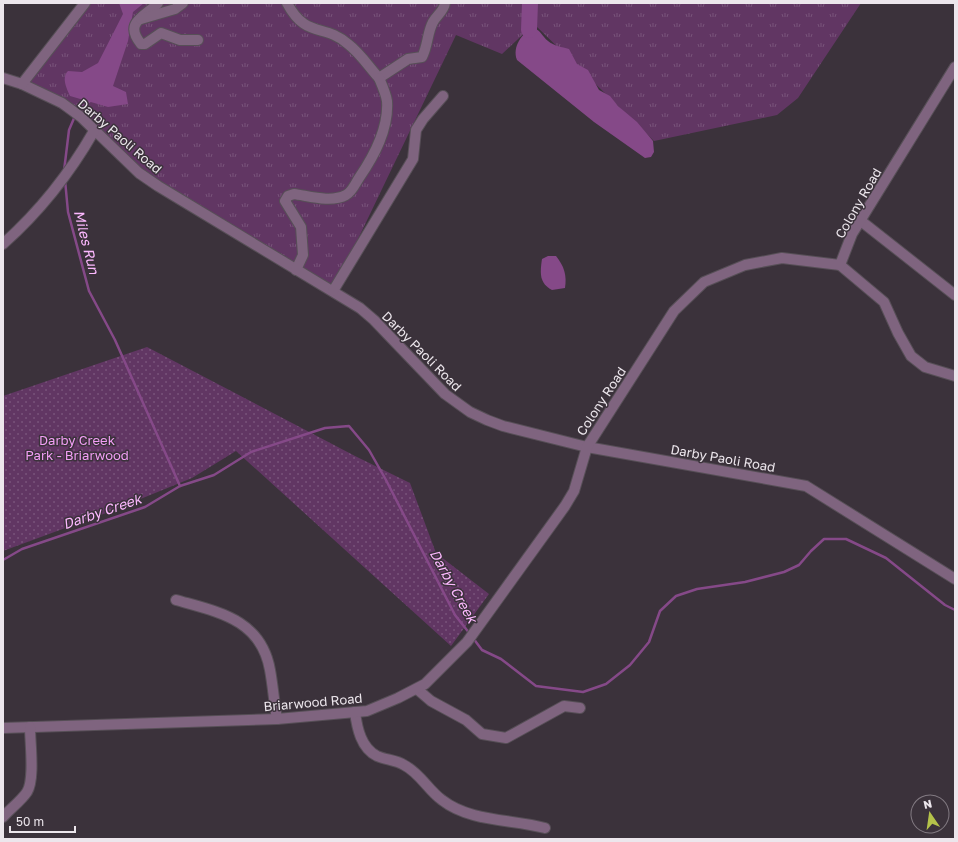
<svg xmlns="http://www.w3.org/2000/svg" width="958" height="842" viewBox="0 0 958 842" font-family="'Golos Text',sans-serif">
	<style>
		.grass { fill: url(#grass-tufts) }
		.park { fill: url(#park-dots) }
		.water { fill: #854988 }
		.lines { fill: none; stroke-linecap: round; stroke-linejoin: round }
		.stream { stroke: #854988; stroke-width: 2.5 }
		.river { stroke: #854988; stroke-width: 16 }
		.minor-casing { stroke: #574f57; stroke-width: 12 }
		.minor { stroke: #7f647f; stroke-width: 10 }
		.labels { text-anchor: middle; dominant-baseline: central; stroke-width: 3; stroke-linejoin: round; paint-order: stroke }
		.street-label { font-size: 13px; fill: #ece6ec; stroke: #3b323b }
		.park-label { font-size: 13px; fill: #f29ef5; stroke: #3b323b }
		.water-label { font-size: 14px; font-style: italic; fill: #fcb8fe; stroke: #3b323b }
	</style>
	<defs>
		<pattern id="grass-tufts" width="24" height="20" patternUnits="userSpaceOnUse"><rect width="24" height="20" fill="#613663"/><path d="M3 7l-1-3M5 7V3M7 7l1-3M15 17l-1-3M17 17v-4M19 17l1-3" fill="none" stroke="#78537a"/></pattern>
		<pattern id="park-dots" width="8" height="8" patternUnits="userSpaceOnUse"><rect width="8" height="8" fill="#613663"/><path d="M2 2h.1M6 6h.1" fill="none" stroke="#78537a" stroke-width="1.8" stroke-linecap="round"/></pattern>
	</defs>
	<rect width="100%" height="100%" fill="#3b323b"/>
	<path class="grass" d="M85,3H861L798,98L777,115L654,141L534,24L502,54L456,35L333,291L184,203L94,131L22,84Z"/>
	<path class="park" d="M147,347L355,456L410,483L436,553L489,594L451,646L236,451L192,478L106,513L3,551V396Z"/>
	<g class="water">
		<path d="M119,3H144L133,12L128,41L113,86L126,92L128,104L108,107L70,96C67,89 61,78 68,71L82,72L98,63L123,14Z"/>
		<path d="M534,28C541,31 542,36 548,41C554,46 562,47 569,49L577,64L588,70L599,90L610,96L618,106L637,122L653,141L654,152L651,157L645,158L594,122L517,60C512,47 522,32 534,28Z"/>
		<path d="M548,256H556C564,266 567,275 565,288L552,290C539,283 540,273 542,259Z"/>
	</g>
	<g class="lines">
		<g class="stream">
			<path d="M77,111L90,101"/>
			<path d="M64,171L69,130L75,116"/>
			<path d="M65,180L68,212L89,291L115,340L180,486"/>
			<path d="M3,560L22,549L145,507L180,486L214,475L251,452L325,428L349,426L369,450L386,480L455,615L470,634"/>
			<path d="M473,638L482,650L501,659L536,686L583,692L606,684L630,665L649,642L660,611L676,596L697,589L745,582L784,572L799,565L811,551L824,539H846L886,558L945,605L955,610"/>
		</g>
		<path class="river" d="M529,30L530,3"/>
		<g class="minor-casing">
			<g id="minor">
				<path d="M158,3C145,17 123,22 141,44H145L161,33L180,40H198"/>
				<path d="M287,3C306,39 324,23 348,44C360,53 369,67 379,78L408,59L422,57C428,46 427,33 433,22C437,15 444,11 445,3"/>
				<path d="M141,19L175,9L183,3"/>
				<path d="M3,78L22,84L62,103L81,117L139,173L158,186L360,308L374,320L445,394L470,412L487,420L503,426L587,447L806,486L955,579"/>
				<path d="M22,84L85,3"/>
				<path d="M861,221L955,295"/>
				<path d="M3,244C39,212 70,173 94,131"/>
				<path d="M840,265L884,302L898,333L911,356L925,367L955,376"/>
				<path d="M296,270L303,255L301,227L285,201L288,196L294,194C309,196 331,203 346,195C352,192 355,184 359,178C374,156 389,129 387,101C386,94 382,85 379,78"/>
				<path d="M333,291L413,159L416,130L423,119L443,96"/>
				<path d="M176,600C218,612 261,619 270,670C273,686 274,702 277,719"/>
				<path d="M417,689L431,701L466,720L482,734L506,738L564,706L580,708"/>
				<path d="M355,712C357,728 361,748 377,756C386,760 396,760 404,765C420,773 428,790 442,800C470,822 512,819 545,828"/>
				<path d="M3,728L277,719L367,711L398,698L425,684L467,642L565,506L574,491L587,447L674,311L704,282L745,265L782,258L840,265L852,234L955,67"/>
				<path d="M3,817C10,809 21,801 27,792C35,779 30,743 30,727"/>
			</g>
		</g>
		<use href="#minor" class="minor"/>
	</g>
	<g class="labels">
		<g class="street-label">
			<text transform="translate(120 136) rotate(41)">Darby Paoli Road</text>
			<text transform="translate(858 203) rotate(-60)">Colony Road</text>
			<text transform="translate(422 351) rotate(45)">Darby Paoli Road</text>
			<text transform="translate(601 401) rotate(-57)">Colony Road</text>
			<text transform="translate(723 458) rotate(10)">Darby Paoli Road</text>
			<text transform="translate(313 702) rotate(-5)">Briarwood Road</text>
		</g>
		<g class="park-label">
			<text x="77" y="440">Darby Creek<tspan x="77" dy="15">Park - Briarwood</tspan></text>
		</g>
		<g class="water-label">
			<text transform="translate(87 242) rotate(76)">Miles Run</text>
			<text transform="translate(102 511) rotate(-19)">Darby Creek</text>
			<text transform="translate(454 586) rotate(61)">Darby Creek</text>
		</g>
	</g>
	<rect width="958" height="842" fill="none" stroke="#ece6ec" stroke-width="8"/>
	<g transform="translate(930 814) rotate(347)"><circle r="19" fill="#3b323b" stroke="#827a82"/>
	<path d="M0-3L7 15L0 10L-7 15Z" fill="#b4c24a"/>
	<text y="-6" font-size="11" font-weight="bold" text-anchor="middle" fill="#ece6ec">N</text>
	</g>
	<path d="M10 826v6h65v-6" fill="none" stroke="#ece6ec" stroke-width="2"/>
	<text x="16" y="826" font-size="12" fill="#ece6ec" stroke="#3b323b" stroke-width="3" paint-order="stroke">50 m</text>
</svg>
